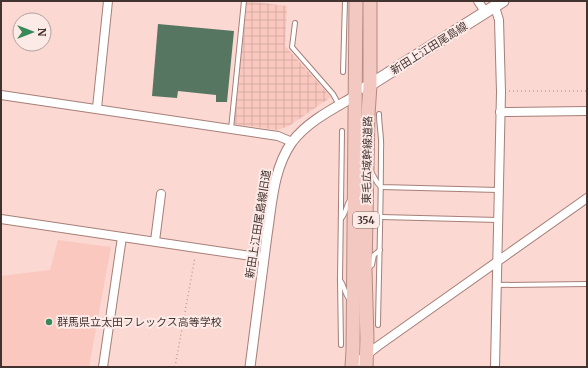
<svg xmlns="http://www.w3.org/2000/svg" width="588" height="368" viewBox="0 0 588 368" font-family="Merriweather,'Noto Sans JP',serif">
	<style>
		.built { fill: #fbc8bf }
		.industrial { fill: url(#industrial-grid) }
		.building { fill: #567661 }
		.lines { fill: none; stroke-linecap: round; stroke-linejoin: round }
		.service-casing { stroke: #a67f78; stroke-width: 6 }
		.minor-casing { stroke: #a67f78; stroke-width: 10 }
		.tertiary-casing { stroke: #a67f78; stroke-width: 11 }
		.secondary-casing { stroke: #a67f78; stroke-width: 13 }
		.trunk-casing { stroke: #b38b83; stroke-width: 15 }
		.path { stroke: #bb9f9a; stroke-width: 1.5; stroke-dasharray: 1 3; stroke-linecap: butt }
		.service { stroke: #fff; stroke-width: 4 }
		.minor { stroke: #fff; stroke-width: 8 }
		.tertiary { stroke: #fff; stroke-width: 9 }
		.secondary { stroke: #fff; stroke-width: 11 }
		.trunk { stroke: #f3c8c0; stroke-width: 13 }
		.poi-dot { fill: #38895a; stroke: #fceae7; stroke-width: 1.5 }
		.labels { text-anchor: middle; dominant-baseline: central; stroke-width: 4; stroke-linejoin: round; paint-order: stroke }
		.shield { fill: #fceae7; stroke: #7a6a67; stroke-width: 1 }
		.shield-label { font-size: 10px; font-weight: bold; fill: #433330 }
		.street-label { font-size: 11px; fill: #433330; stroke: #fceae7 }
		.poi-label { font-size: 11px; fill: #433330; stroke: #fceae7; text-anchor: start }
	</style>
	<defs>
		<pattern id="industrial-grid" width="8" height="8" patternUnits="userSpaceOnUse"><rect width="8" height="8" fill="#fbc8bf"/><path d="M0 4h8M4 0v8" fill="none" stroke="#d8aca4"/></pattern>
	</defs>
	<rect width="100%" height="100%" fill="#fbd8d2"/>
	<path class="built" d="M58,240L111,247L89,367H1V276L50,270Z"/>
	<path class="industrial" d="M247,1L287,6L285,46L331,97L289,126L277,130L234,124Z"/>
	<path class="building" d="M158,24L234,31L227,102H216V95L178,91L177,98L152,96Z"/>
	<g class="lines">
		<g class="service-casing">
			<g id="service">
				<path d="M295,23L292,47L333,94L339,105"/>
				<path d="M343,72L345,1"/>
				<path d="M231,129L244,1"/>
				<path d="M371,172C375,177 376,183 381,187L498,190"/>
				<path d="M381,217L498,220"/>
				<path d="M341,219C347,212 345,207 350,200"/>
				<path d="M369,267L372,265L374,255L380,250"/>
				<path d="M340,280C346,288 343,293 351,301"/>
				<path d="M497,285L587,284"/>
				<path d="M378,325C379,267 381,208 381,150C382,138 379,126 379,114"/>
				<path d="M341,345L340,280L342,131"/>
			</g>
		</g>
		<g class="minor-casing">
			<g id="minor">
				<path d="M478,1L486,13"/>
				<path d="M495,7L499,20L501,92L495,367"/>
				<path d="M1,95L278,136L292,142"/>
				<path d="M97,108L108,1"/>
				<path d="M500,112L587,111"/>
				<path d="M1,219L264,258"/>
				<path d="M155,241L161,194"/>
				<path d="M103,367L122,237"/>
				<path d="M351,367L378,346L587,198"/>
			</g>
		</g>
		<g class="tertiary-casing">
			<path id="tertiary" d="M250,367C256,323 261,279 267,235C272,203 273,169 292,142C308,121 333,109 355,96"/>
		</g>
		<g class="secondary-casing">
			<path id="secondary" d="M365,88L503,1"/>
		</g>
		<g class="trunk-casing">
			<g id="trunk">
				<path d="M352,367L353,350L356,1"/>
				<path d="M366,367L367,339L365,270L368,115L370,85V1"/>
			</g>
		</g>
		<g class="path">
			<path d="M509,91H587"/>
			<path d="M175,367L195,257"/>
		</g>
		<use href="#service" class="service"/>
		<use href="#minor" class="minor"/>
		<use href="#tertiary" class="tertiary"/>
		<use href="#secondary" class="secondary"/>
		<use href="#trunk" class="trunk"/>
	</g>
	<circle class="poi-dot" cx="49" cy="322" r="4"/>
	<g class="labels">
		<rect class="shield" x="353" y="212" width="26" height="16" rx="3"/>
		<g class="shield-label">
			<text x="366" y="220">354</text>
		</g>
		<g class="street-label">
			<text transform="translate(429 48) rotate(-32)">新田上江田尾島線</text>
			<text transform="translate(367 160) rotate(-89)">東毛広域幹線道路</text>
			<text transform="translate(258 224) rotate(-81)">新田上江田尾島線旧道</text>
		</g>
		<g class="poi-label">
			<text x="57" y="322">群馬県立太田フレックス高等学校</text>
		</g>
	</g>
	<rect width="588" height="368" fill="none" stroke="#433330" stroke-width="4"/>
	<g transform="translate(32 32) rotate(90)"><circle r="19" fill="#fceae7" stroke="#b2a19e"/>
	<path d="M0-3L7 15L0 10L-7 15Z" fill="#38895a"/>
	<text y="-6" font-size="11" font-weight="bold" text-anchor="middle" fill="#433330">N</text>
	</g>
</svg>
